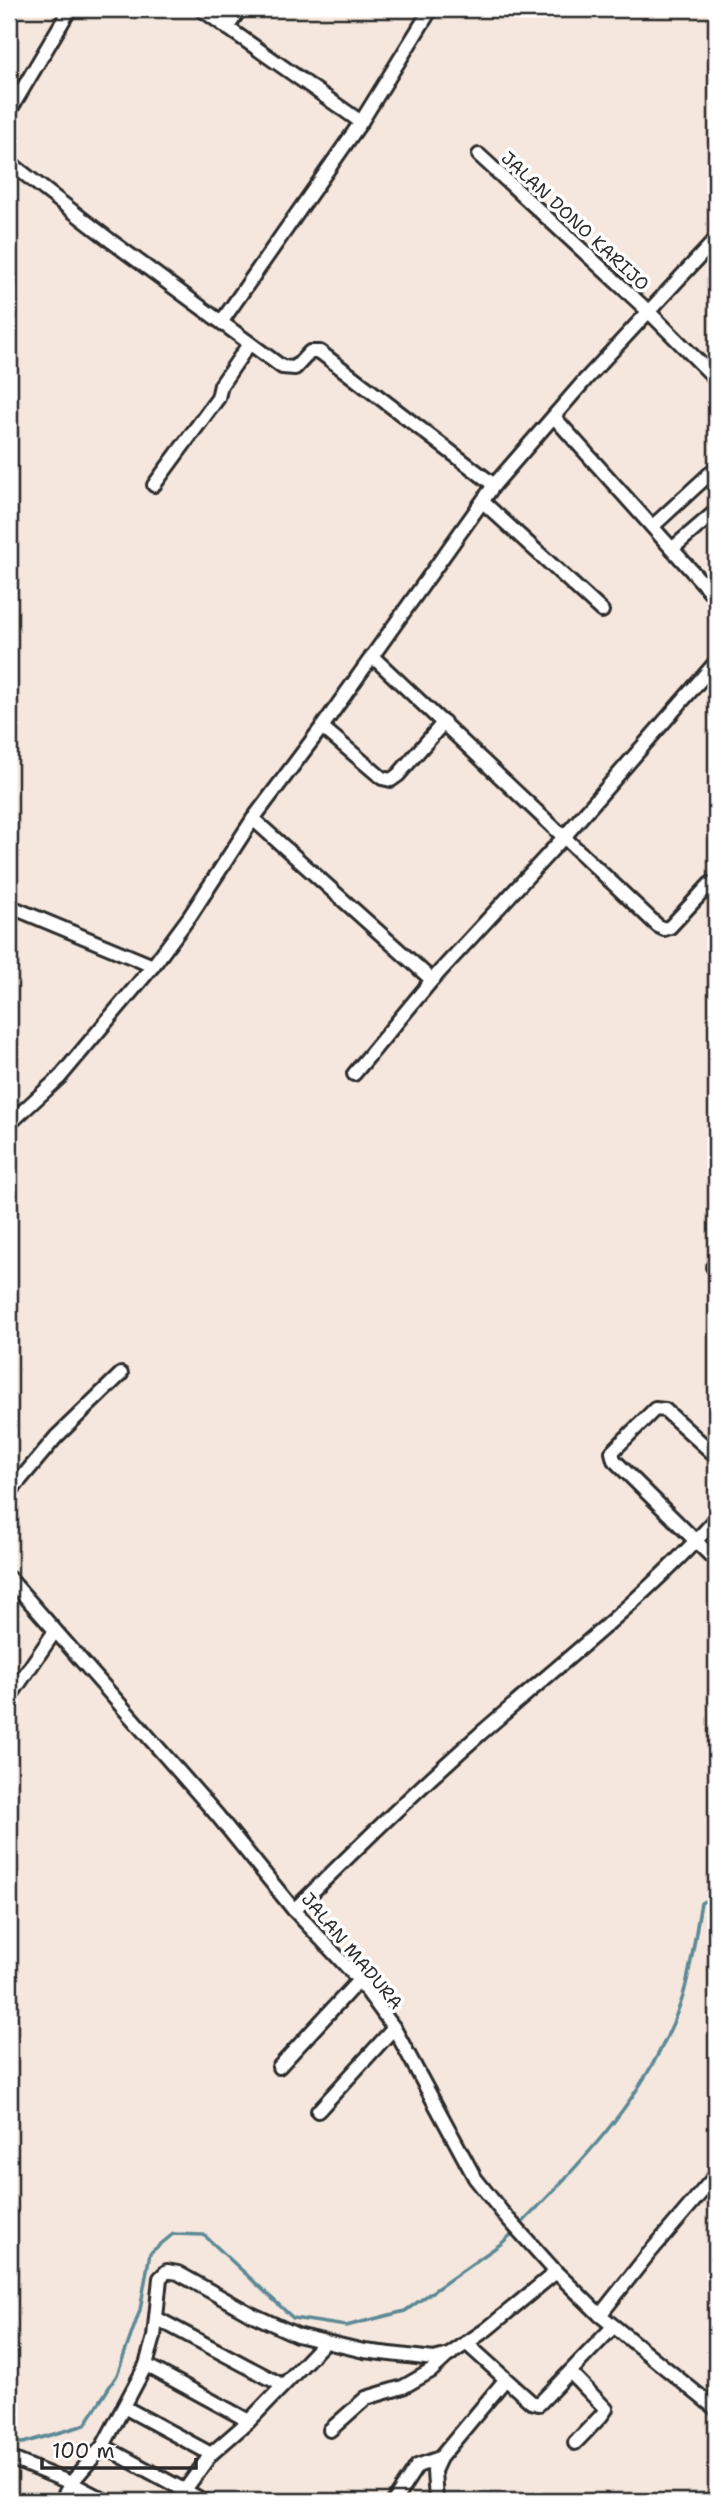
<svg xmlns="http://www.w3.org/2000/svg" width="725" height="2510" viewBox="0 0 725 2510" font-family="'Shantell Sans',sans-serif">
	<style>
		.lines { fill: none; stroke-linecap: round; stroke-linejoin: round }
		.stream { stroke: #5c8996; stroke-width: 3.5 }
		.minor-casing { stroke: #2b2b2b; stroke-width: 18 }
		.minor { stroke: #fff; stroke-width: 12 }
		.labels { text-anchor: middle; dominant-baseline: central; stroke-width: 7; stroke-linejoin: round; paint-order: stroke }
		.street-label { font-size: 18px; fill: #2b2b2b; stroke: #fff }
	</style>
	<rect width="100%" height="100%" fill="#f5e7dd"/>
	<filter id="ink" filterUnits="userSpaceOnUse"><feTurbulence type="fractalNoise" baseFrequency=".0143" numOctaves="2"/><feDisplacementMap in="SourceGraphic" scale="14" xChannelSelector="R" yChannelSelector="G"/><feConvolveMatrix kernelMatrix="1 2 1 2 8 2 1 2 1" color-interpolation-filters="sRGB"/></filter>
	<g filter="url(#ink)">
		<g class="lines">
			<g class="stream">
				<path d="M520,2225C584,2161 651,2090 681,2002C691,1974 695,1934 701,1903L716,1895"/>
				<path d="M9,2442L23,2443L85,2425L117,2375L140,2310L150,2253L173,2234L204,2235L293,2318L346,2326L405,2311L502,2243L515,2231"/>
			</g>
			<g class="minor-casing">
				<g id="minor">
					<path d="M201,9L361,122"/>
					<path d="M227,28L240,9"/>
					<path d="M9,112L70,9"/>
					<path d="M479,155L648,311L716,379"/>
					<path d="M9,162L111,241L282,367L295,368L310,352H320L494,485"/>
					<path d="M222,321L361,122L431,9"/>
					<path d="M554,417L716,598"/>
					<path d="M154,485L218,398L221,385L249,344"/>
					<path d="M483,502L602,611"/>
					<path d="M653,526L716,468"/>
					<path d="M673,548L716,511"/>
					<path d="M372,656L658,926L664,929L670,927L710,884H716"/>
					<path d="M322,727L382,778L391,780L398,775L444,722"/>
					<path d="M253,819L432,980L564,837L716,662"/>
					<path d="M9,906L153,966"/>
					<path d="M354,1074L432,980"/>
					<path d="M9,1124L60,1077L153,966L190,916L253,819L322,727L494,485L586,379L716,239"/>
					<path d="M713,1267L716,1270"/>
					<path d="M716,1456L665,1410L655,1409L612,1452L614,1460L716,1561"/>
					<path d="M9,1493L56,1437L121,1374"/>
					<path d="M9,1578L217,1815L294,1910L359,1980L394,2028L475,2178L502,2212L556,2272L600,2315L716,2409"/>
					<path d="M9,1698L55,1631"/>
					<path d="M294,1910C355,1850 416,1790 480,1734C560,1664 645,1598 716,1519"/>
					<path d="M279,2067L359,1980"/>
					<path d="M318,2111L394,2028"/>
					<path d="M600,2315L646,2257L716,2175"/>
					<path d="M156,2318L282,2385"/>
					<path d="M466,2343L531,2402L539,2404L613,2327"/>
					<path d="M146,2365L249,2421"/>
					<path d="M570,2372L606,2409L601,2416L575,2443"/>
					<path d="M124,2407L211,2454"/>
					<path d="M330,2430L366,2398L403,2387L431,2371L446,2357"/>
					<path d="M103,2446L204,2501"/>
					<path d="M17,2461L71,2483L106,2501"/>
					<path d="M61,2501L71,2483L103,2446L146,2365L154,2337L160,2278L167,2271L178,2273L251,2314L297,2335L364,2351L434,2359L449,2355L487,2329L556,2272"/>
					<path d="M177,2501L211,2454L249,2421L325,2342"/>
					<path d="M394,2501L417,2466L440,2458"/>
					<path d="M436,2501L434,2471L440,2458L505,2380"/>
					<path d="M711,2501L716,2494"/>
				</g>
			</g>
			<use href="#minor" class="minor"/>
		</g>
	</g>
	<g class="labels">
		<g class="street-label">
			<text transform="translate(575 221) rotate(43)">JALAN DONO KARIJO</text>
			<text transform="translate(352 1951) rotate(50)">JALAN MADURA</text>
		</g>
	</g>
	<rect width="725" height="2510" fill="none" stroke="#fff" stroke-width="35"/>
	<rect x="18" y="18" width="690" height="2475" fill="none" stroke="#2b2b2b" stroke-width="2.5" filter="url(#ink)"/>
	<path d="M42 2458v10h154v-10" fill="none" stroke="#2b2b2b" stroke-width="3.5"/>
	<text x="52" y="2458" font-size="21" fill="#2b2b2b" stroke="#ffffff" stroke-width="5" paint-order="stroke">100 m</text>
</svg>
